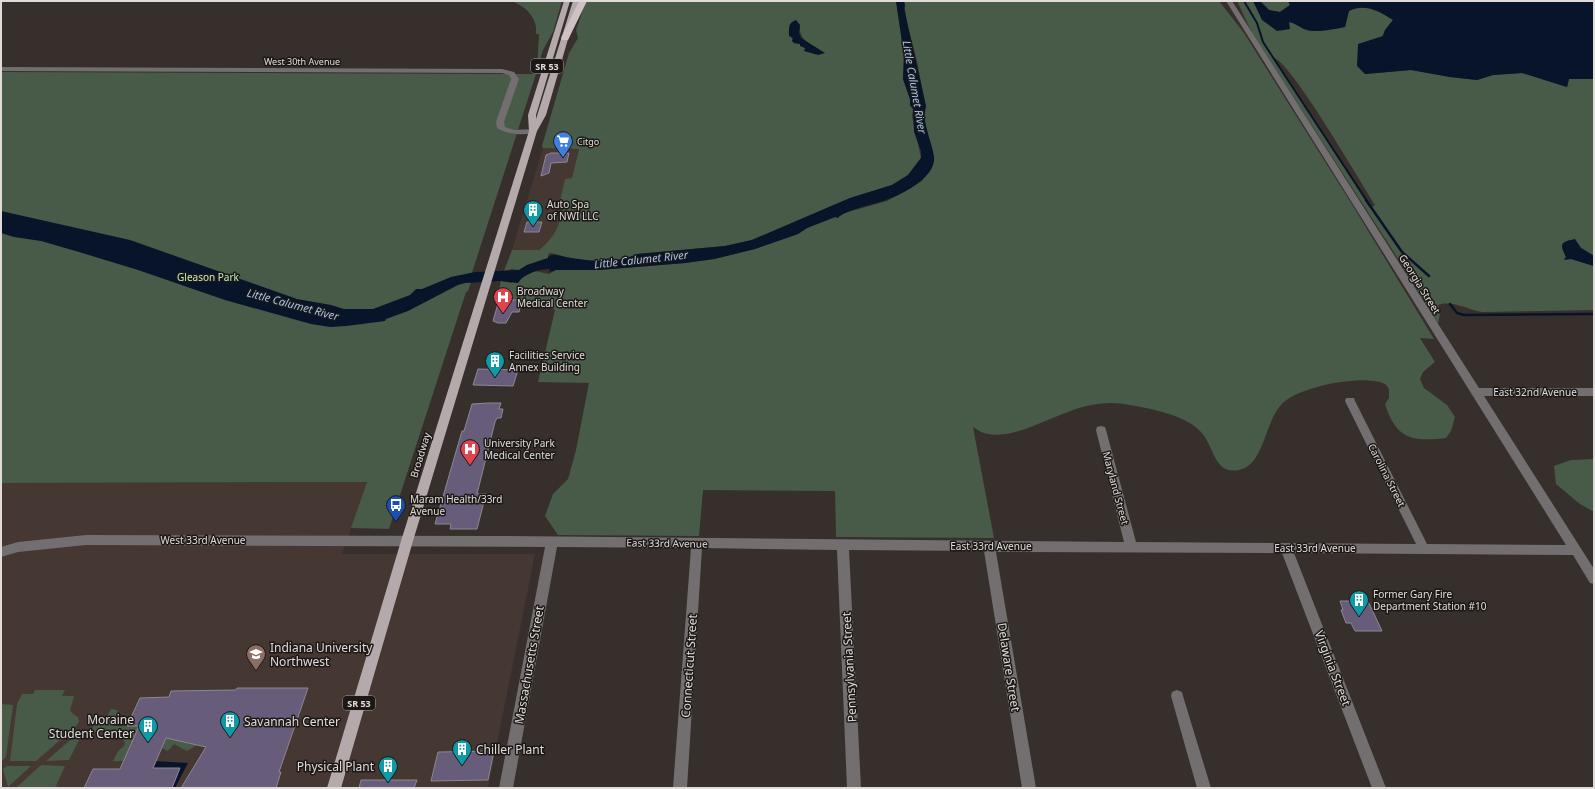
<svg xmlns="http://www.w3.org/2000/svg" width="1595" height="789" viewBox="0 0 1595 789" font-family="'Noto Sans',sans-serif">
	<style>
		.built { fill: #453731 }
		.green { fill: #485b48; fill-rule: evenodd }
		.water { fill: #07142a }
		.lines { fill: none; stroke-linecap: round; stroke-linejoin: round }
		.stream-far1 { stroke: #07142a; stroke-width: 2 }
		.stream { stroke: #07142a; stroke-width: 2.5 }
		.building { fill: #675c7a; stroke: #8c8992 }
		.minor { fill: #736e6f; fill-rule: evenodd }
		.major { fill: #b4aaac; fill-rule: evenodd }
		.highway { fill: #cec2c4; fill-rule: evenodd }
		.labels { text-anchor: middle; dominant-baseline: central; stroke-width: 3; stroke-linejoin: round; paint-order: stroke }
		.far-street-label { font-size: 9px; fill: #e0dbd9; stroke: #1b1816 }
		.shield { fill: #1b1816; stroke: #a5a09e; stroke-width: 1 }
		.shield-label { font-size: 9px; font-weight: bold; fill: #e0dbd9 }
		.far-poi-label { font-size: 9px; fill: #e0dbd9; stroke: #1b1816; text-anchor: start }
		.poi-label { font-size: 10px; fill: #e0dbd9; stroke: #1b1816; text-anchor: start }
		.park-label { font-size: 10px; fill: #beecbe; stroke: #1b1816 }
		.street-label { font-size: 10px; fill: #e0dbd9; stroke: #1b1816 }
		.water-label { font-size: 11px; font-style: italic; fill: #a3c1f2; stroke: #1b1816 }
		.near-poi-label { font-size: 12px; fill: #e0dbd9; stroke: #1b1816; text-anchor: start }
		.near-street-label { font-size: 12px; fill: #e0dbd9; stroke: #1b1816 }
	</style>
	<rect width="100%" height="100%" fill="#372f2c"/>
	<g class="built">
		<path d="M543,148H579L572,179H565L559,205H564L559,227L554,236L539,250H512Z"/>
		<path d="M368,482L342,554H535L488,788H1V483Z"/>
	</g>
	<g class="green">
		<path d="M512,1H562L553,32L543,50L537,70L539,34H536C538,18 526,7 512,1Z"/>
		<path d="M586,1H896L904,55L903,79L910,99V105L913,109L912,116L921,158L908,175L892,185L850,198L752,240L725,246L637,254C618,263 589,262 570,258C563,257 556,253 549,253L548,258L527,265L519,270L512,269L504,271L512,250H539C556,236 559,226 564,205H559L565,179L572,178L579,149L543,148L542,146L569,53L578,38L576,30ZM794,22L800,25C798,41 813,45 824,53L805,51V48L801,44L794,43L790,34Z"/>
		<path d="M904,1H1219L1244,33L1353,206L1434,339L1420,338L1435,362L1423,372L1420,379L1424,388L1447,405L1455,417L1451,431L1446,438C1412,442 1396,439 1385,404L1389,398V390C1388,387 1386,384 1383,383C1361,375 1303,386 1284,402C1265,418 1265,462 1242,469C1213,478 1215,445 1200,431C1184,414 1147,408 1124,404C1105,401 1085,405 1068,412C1045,420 1008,441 984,433C980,432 977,429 973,427L994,538L836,537L835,491L703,490L699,536L558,535L545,516L553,494L568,479L576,450L589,383L538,382L555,310L549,308L545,300H498L501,295H499L500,293H506L507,289L499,290L501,281L511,283L535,271L549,274L556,270H599L685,263L714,259L755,249L798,234L807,228L848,212L887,201L922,181L932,165L934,159L924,118L926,108L917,61L907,24Z"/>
		<path d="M1237,1H1253L1289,22L1298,24L1307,30L1333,29L1345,27L1349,10C1365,3 1380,11 1393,20L1385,30L1365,74L1411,70L1450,77L1477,80L1493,75L1522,73L1567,87L1569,79H1594V256L1581,248L1576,242L1562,245V248L1566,257L1564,259H1571L1594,266V310L1482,312C1468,310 1452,300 1438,305L1440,314L1438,324L1395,254L1252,33ZM1274,58C1291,62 1361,183 1375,205L1370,208Z"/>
		<path d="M1260,1H1288L1290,5L1280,12L1269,10Z"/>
		<path d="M1,72L536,74L469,282H471L468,291L466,292L389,529L351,528L367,482L1,483Z"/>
		<path d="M1594,459V512L1580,504L1556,484L1554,466L1571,460Z"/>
		<path d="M35,690H65L62,696H74L70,710L73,714L78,717L79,722L75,727L36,761H10L17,704L22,694H33Z"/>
		<path d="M1,704L13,705L6,757L2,761Z"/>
		<path d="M111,709L117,710L118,712L113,726H139L123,761H113L118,751L124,746L125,742L123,741L127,731L91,732L96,720H105Z"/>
		<path d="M83,732L69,760L46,761L77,734Z"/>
		<path d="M166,738L197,745L187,751L174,744L168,751L162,748Z"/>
		<path d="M41,765L65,766L55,788H16Z"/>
		<path d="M7,766H31L8,787L3,769Z"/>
	</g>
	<g class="water">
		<path d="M896,1H904L905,6L904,8L926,106C923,114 925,122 927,130C929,139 933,148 934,157C936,175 909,190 896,196C883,203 845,209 838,218L835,217L807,228L798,234L755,249L714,259L685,263L599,270H556L549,272L550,269C540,269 524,273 518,283L501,281L465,283L458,285L408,311L386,319L385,321L346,326L330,327L311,324L225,300L138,270L79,252L41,241L14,237L1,233V211L130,240L297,299L331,305L344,309H373L410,295L416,289H422L451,277L475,272L519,270L527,265L548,258V255L549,257L551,255H556C581,260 612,266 637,254L725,246L752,240L850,198L892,185L908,175L921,158V151L914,132L913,109L910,105V99L903,79L904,55Z"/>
		<path d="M1253,1H1260L1269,10L1280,12L1290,5L1288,1H1594V79H1569L1567,87L1522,73L1493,75L1477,80L1450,77L1411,70L1365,74L1357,66L1358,44L1383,36L1385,30L1393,20C1379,11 1365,3 1349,11L1345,27C1336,29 1315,33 1307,30C1300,28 1297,24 1289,22L1290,29L1277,31L1262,20Z"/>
		<path d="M796,20L800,25L799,33L801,38L825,53L818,55L804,51L805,48L800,46V44L794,43L792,41L793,38L789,36C789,27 788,23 796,20Z"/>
		<path d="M1575,239L1581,248L1594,256V266L1571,259L1564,260L1566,257C1559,243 1561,242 1575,239Z"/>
		<path d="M154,761L188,763L175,788H172L150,768Z"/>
	</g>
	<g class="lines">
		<path class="stream-far1" d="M1244,1L1257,23L1263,42L1367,201"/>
		<g class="stream">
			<path d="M1366,200L1402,252L1429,276"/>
			<path d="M1450,304L1457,313L1464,315L1594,314"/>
		</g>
	</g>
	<g class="building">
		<path d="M551,153H569L567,162L551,163L549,173L541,176L546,155Z"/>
		<path d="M527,222H542L539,232H524Z"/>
		<path d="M499,300H522L519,312H512L506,323H498L493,321Z"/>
		<path d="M478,369L518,370L513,386L473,385Z"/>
		<path d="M488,403H501L499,409H503L501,418H497L495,422L477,494H486L477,529H450L451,524H435L462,431H464L472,404Z"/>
		<path d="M1340,601H1368L1382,631H1355L1351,623H1346L1341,610H1343Z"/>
		<path d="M237,688H308L279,772H281L276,788H181L206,747L166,738L153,768H180L172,788H84L93,769H120L139,726H127L140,698L169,697L171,691L236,690Z"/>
		<path d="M494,751L488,780L431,781L438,752Z"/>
		<path d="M361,780H417L414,788H359Z"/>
	</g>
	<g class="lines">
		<g class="minor">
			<path d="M1226,1H1232L1479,388H1594V396H1484L1594,569V584L1590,583L1573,555L1294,553L1386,788H1372L1282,553L996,552L1036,788H1022L984,551L849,550L861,788H847L837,550L702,548L687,788H673L691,548L557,547L513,788H499L545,547L86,545L18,552L1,557V547L18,542L86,535L498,536L1124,542L1096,430L1097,427L1101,426L1105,427L1106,430L1136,542L1416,544L1345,401L1346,398H1354L1355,401L1427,544L1566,545Z"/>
			<path d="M1,67L502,69L514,72L519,79L504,122L505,127L514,130L533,129L537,131C529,137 505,134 497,128L496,122L511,79L509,75L502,73L1,71Z"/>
			<path d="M1177,690L1182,692L1183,696L1211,788H1197L1171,696L1172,692Z"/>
		</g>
		<path class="major" d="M564,1H570L536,115V119L573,1H579L546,115L537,131L413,541L341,788H327L401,541L529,131L528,115Z"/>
		<path class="highway" d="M579,1H587L569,38L568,40H562L561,38Z"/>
	</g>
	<defs>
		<g id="supermarket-pin" transform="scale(1)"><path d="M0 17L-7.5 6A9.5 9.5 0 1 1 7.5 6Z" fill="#3f7fe0" stroke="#1b1816"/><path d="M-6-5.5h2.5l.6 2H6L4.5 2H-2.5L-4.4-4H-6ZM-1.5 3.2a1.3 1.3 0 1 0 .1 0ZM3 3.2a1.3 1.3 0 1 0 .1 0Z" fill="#fff"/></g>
		<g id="building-pin" transform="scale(1)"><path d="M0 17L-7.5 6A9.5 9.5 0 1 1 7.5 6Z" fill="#0f9aa8" stroke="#1b1816"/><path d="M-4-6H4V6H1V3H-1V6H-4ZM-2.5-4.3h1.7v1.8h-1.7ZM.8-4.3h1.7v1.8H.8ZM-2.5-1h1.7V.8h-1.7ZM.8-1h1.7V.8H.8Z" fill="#fff"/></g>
		<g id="hospital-pin" transform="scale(1)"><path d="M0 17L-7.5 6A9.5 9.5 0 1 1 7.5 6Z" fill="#e0444e" stroke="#1b1816"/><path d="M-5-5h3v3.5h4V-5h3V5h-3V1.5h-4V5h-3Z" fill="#fff"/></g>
		<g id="bus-pin" transform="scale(1)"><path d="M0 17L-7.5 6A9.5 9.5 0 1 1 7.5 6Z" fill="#1a4fb4" stroke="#1b1816"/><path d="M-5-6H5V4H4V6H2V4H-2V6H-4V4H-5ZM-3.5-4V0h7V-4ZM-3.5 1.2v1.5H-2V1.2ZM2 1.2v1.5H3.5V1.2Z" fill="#fff"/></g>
		<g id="university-pin" transform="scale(1)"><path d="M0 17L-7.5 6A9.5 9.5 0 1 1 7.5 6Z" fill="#8d6e63" stroke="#1b1816"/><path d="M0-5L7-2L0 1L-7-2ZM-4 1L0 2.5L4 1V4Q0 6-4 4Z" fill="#fff"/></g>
	</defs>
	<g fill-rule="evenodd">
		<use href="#supermarket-pin" x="563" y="141"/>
		<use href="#building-pin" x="533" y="210"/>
		<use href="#hospital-pin" x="503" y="297"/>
		<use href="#building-pin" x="495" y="361"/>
		<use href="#hospital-pin" x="470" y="449"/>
		<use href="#bus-pin" x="396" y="505"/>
		<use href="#building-pin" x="1359" y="600"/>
		<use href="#university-pin" x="256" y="654"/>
		<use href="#building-pin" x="230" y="721"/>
		<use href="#building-pin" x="148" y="726"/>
		<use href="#building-pin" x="462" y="749"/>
		<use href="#building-pin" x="388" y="766"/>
	</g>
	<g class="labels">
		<g class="far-street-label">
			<text x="302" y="61">West 30th Avenue</text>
		</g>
		<g class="shield">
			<rect x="531" y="59" width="32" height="14" rx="3"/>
			<rect x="343" y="696" width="32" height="14" rx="3"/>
		</g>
		<g class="shield-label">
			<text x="547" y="66">SR 53</text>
			<text x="359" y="703">SR 53</text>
		</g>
		<g class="far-poi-label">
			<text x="577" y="141">Citgo</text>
		</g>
		<g class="poi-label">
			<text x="547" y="204">Auto Spa<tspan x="547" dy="12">of NWI LLC</tspan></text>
			<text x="517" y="291">Broadway<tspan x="517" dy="12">Medical Center</tspan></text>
			<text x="509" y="355">Facilities Service<tspan x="509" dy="12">Annex Building</tspan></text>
			<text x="484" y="443">University Park<tspan x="484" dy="12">Medical Center</tspan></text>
			<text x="410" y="499">Maram Health/33rd<tspan x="410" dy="12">Avenue</tspan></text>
			<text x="1373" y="594">Former Gary Fire<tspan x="1373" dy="12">Department Station #10</tspan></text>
		</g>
		<g class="park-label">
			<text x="208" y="277">Gleason Park</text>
		</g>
		<g class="street-label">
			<text transform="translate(1420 284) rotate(58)">Georgia Street</text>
			<text x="1535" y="392">East 32nd Avenue</text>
			<text transform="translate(420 455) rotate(-73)">Broadway</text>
			<text transform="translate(1387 475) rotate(63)">Carolina Street</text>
			<text transform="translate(1116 488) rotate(75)">Maryland Street</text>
			<text x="203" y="540">West 33rd Avenue</text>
			<text transform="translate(667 543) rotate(1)">East 33rd Avenue</text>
			<text x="991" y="546">East 33rd Avenue</text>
			<text x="1315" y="548">East 33rd Avenue</text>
		</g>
		<g class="water-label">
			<text transform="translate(915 87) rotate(80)">Little Calumet River</text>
			<text transform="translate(641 259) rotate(-6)">Little Calumet River</text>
			<text transform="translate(293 304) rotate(15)">Little Calumet River</text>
		</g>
		<g class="near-poi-label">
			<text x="270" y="647">Indiana University<tspan x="270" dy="14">Northwest</tspan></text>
			<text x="134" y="719" text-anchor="end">Moraine<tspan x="134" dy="14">Student Center</tspan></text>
			<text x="244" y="721">Savannah Center</text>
			<text x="476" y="749">Chiller Plant</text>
			<text x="374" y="766" text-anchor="end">Physical Plant</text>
		</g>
		<g class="near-street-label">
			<text transform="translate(529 665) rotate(-80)">Massachusetts Street</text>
			<text transform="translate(689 666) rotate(-86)">Connecticut Street</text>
			<text transform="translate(849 667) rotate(-93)">Pennsylvania Street</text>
			<text transform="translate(1009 667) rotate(81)">Delaware Street</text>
			<text transform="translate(1333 668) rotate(69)">Virginia Street</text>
		</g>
	</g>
	<rect width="1595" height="789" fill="none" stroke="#e0dbd9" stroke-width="4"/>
</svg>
